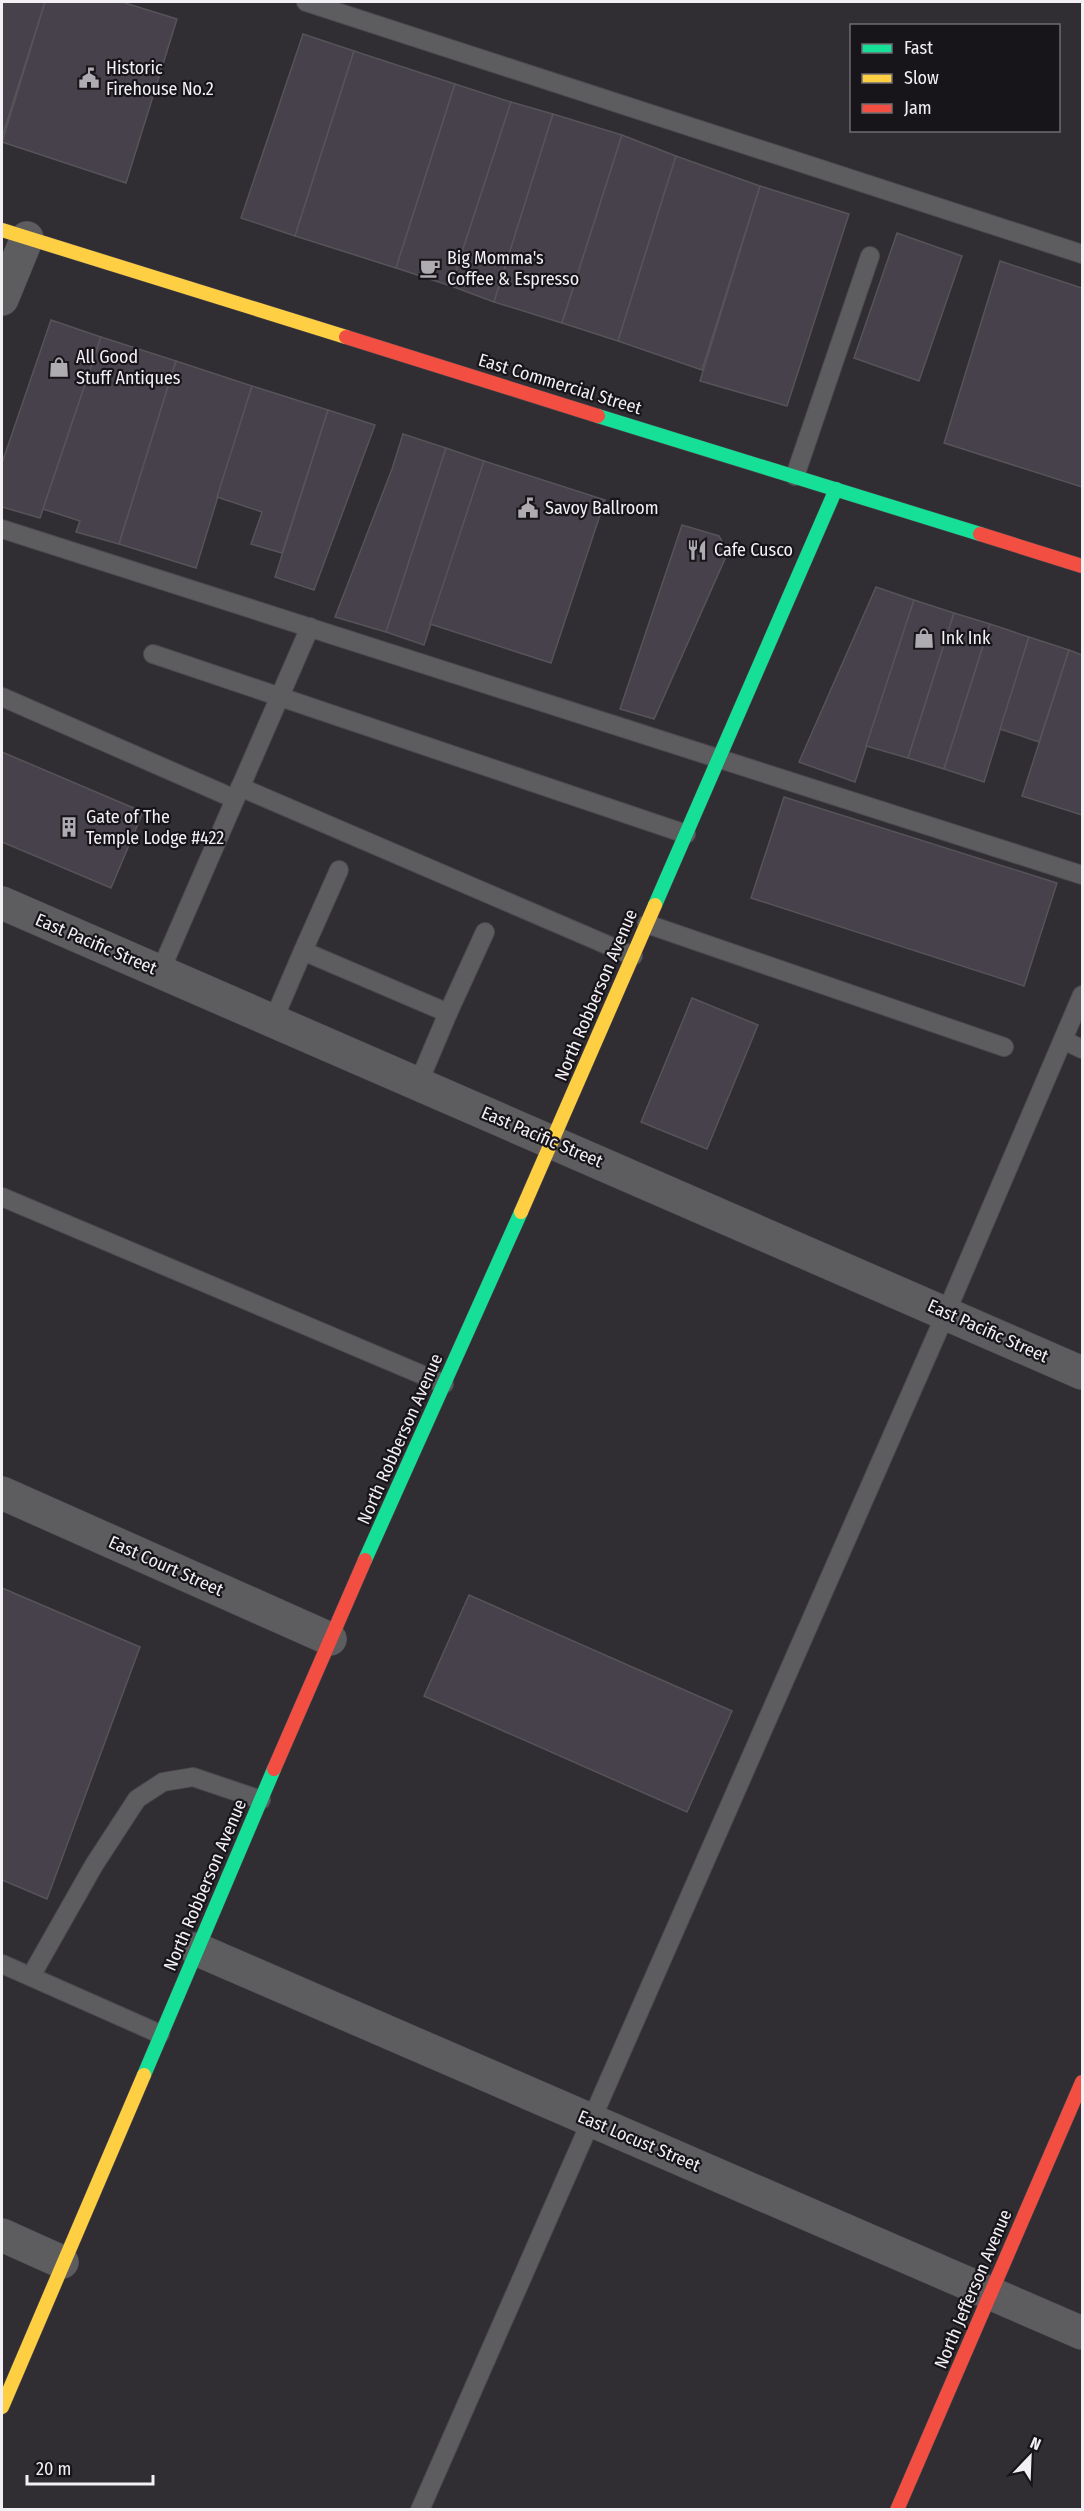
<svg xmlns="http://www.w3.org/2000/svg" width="1084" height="2511" viewBox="0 0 1084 2511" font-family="'Fira Sans Condensed',sans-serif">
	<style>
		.building { fill: #47414c; stroke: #555458; stroke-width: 1.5 }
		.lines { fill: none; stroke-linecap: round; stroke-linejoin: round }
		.lane-casing { stroke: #4c494f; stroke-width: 20 }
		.street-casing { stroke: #4c494f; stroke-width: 34 }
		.fast-casing { stroke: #4c494f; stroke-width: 15 }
		.slow-casing { stroke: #4c494f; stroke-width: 15 }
		.jam-casing { stroke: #4c494f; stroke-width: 15 }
		.lane { stroke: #5d5c5f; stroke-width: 18 }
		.street { stroke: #5d5c5f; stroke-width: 33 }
		.fast { stroke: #16e098; stroke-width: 14 }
		.slow { stroke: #ffcf43; stroke-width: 14 }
		.jam { stroke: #f24e42; stroke-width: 14 }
		.labels { text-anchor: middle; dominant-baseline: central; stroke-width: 4.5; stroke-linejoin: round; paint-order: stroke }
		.poi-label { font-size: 18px; fill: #f2eff5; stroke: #171519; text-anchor: start }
		.street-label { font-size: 18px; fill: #f2eff5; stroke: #171519 }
	</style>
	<rect width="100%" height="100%" fill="#302d33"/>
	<g class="building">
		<path d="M2,2H45L2,137Z"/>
		<path d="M45,2H122L177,19L126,183L2,142Z"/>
		<path d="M303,34L354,51L295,236L241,218Z"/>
		<path d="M354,51L455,84L396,268L295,236Z"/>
		<path d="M455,84L511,102L451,286L396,268Z"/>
		<path d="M511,102L553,114L494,302L451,286Z"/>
		<path d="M553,114L622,135L562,323L494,302Z"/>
		<path d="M622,135L676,156L618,341L562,323Z"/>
		<path d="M676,156L760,186L702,370L618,341Z"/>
		<path d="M760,186L849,214L787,406L700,381Z"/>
		<path d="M897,233L962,256L919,381L854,358Z"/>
		<path d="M1000,261L1082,288V487L944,443Z"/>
		<path d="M51,320L101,337L40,518L2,507V463Z"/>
		<path d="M101,337L176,361L119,544L76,532L80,521L43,509Z"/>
		<path d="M176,361L252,386L196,568L119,544Z"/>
		<path d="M252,386L328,410L282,553L251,544L262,512L217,497Z"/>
		<path d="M328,410L375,425L314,590L275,577Z"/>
		<path d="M403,434L446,448L386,632L335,617L392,469Z"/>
		<path d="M446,448L484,461L424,645L386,632Z"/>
		<path d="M484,461L605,500L551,663L430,624Z"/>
		<path d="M682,525L719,536L728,552L654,719L620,709Z"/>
		<path d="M876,587L914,600L855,782L799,762Z"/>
		<path d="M914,600L954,613L908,758L866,746Z"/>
		<path d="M954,613L990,624L944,769L908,758Z"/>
		<path d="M990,624L1029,637L984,782L944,769Z"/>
		<path d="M1029,637L1069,650L1039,742L1000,729Z"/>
		<path d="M1069,650L1082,655V815L1022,796Z"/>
		<path d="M2,752L143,812L111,888L2,842Z"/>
		<path d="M784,797L1057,883L1024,986L751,898Z"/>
		<path d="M692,998L758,1025L707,1149L641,1122Z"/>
		<path d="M2,1588L140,1647L47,1899L2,1880Z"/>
		<path d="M469,1595L732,1711L687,1812L424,1696Z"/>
	</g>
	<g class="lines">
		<g class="lane-casing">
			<g id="lane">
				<path d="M306,2L1082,254"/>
				<path d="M795,476L870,256"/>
				<path d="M2,529L1082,875"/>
				<path d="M153,654L686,834"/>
				<path d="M2,697L235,799"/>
				<path d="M240,787L633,956"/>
				<path d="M647,924L1004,1047"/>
				<path d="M303,951L339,870"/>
				<path d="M160,972L310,627"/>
				<path d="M448,1013L485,932"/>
				<path d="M273,1021L303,951L448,1013L418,1084"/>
				<path d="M1063,1040L1082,1049"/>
				<path d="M2,1197L444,1384"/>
				<path d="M2,1964L160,2034"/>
				<path d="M31,1976L94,1865L137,1799L163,1782L193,1777L261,1800"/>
				<path d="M420,2510L946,1313L1082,995"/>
			</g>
		</g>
		<g class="street-casing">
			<g id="street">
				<path d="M2,299L27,238"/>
				<path d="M2,903L1082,1373"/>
				<path d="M2,1493L330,1639"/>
				<path d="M196,1949L1082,2333"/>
				<path d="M2,2235L62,2262"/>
			</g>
		</g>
		<g class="fast-casing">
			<g id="fast">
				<path d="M598,416L980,534"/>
				<path d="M655,905L836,489"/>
				<path d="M365,1560L521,1212"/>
				<path d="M144,2075L274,1769"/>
			</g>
		</g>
		<g class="slow-casing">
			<g id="slow">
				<path d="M2,230L346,337"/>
				<path d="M521,1212L655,905"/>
				<path d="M2,2407L144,2075"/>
			</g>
		</g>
		<g class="jam-casing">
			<g id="jam">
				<path d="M346,337L598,416"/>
				<path d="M980,534L1082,566"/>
				<path d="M274,1769L365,1560"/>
				<path d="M897,2510L1082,2082"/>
			</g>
		</g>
		<use href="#lane" class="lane"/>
		<use href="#street" class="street"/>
		<use href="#fast" class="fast"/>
		<use href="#slow" class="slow"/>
		<use href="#jam" class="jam"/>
	</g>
	<defs>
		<g id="civic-bare" transform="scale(1.62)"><path d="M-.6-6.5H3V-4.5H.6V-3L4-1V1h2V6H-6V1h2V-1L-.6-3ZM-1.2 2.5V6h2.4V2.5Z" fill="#aeabb1" stroke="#171519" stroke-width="2.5" paint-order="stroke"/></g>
		<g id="cafe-bare" transform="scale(1.62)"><path d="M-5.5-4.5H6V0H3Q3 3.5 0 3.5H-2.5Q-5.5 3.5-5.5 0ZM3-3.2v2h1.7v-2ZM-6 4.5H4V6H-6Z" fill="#aeabb1" stroke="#171519" stroke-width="2.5" paint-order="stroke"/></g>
		<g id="shop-bare" transform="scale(1.62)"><path d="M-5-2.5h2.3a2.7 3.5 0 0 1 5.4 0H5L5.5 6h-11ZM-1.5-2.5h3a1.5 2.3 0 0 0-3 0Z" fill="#aeabb1" stroke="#171519" stroke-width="2.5" paint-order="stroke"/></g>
		<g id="restaurant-bare" transform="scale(1.62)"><path d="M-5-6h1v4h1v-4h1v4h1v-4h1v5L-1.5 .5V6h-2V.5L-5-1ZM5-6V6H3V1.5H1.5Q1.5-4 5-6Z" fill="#aeabb1" stroke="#171519" stroke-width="2.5" paint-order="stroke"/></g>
		<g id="building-bare" transform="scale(1.62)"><path d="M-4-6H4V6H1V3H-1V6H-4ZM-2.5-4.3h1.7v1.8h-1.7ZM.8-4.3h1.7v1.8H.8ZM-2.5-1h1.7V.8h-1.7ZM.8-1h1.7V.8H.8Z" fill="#aeabb1" stroke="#171519" stroke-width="2.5" paint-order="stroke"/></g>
	</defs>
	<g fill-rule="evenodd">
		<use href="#civic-bare" x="89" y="78"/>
		<use href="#cafe-bare" x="430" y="268"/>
		<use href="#shop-bare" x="59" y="367"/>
		<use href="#civic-bare" x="528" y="508"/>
		<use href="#restaurant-bare" x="697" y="550"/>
		<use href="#shop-bare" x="924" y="638"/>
		<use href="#building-bare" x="69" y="827"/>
	</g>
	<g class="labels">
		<g class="poi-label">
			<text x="106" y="68">Historic<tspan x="106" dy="21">Firehouse No.2</tspan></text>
			<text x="447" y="258">Big Momma's<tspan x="447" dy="21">Coffee &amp; Espresso</tspan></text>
			<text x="76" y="357">All Good<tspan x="76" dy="21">Stuff Antiques</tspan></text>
			<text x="545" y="508">Savoy Ballroom</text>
			<text x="714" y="550">Cafe Cusco</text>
			<text x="941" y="638">Ink Ink</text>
			<text x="86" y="817">Gate of The<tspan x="86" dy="21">Temple Lodge #422</tspan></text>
		</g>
		<g class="street-label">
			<text transform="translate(560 384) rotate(17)">East Commercial Street</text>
			<text transform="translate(96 944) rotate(23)">East Pacific Street</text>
			<text transform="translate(596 995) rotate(-67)">North Robberson Avenue</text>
			<text transform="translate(542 1137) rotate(23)">East Pacific Street</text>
			<text transform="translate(988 1331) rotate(24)">East Pacific Street</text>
			<text transform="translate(400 1439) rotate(-66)">North Robberson Avenue</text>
			<text transform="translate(166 1566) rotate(24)">East Court Street</text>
			<text transform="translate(205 1885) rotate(-67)">North Robberson Avenue</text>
			<text transform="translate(639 2141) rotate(23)">East Locust Street</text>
			<text transform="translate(973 2289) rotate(-67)">North Jefferson Avenue</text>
		</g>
	</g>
	<rect width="1084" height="2511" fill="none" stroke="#f2eff5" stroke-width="6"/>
	<rect x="850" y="24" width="210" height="108" fill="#171519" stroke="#6f6c71" stroke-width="1.5"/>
	<rect x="862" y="44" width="30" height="9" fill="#16e098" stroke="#6f6c71" stroke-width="1.5"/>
	<text x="904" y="54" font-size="18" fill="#f2eff5">Fast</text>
	<rect x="862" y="74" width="30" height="9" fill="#ffcf43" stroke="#6f6c71" stroke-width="1.5"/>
	<text x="904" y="84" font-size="18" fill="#f2eff5">Slow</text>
	<rect x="862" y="104" width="30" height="9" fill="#f24e42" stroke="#6f6c71" stroke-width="1.5"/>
	<text x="904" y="114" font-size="18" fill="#f2eff5">Jam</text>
	<g transform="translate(1030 2457) rotate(23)" stroke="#171519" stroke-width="4.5" paint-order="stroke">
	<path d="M0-4.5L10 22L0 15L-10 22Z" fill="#f2eff5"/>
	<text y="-9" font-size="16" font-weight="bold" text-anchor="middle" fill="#f2eff5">N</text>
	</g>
	<path d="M27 2475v9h126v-9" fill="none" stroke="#f2eff5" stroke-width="3"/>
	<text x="36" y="2475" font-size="18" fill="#f2eff5" stroke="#171519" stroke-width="4.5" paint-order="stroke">20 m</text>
</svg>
